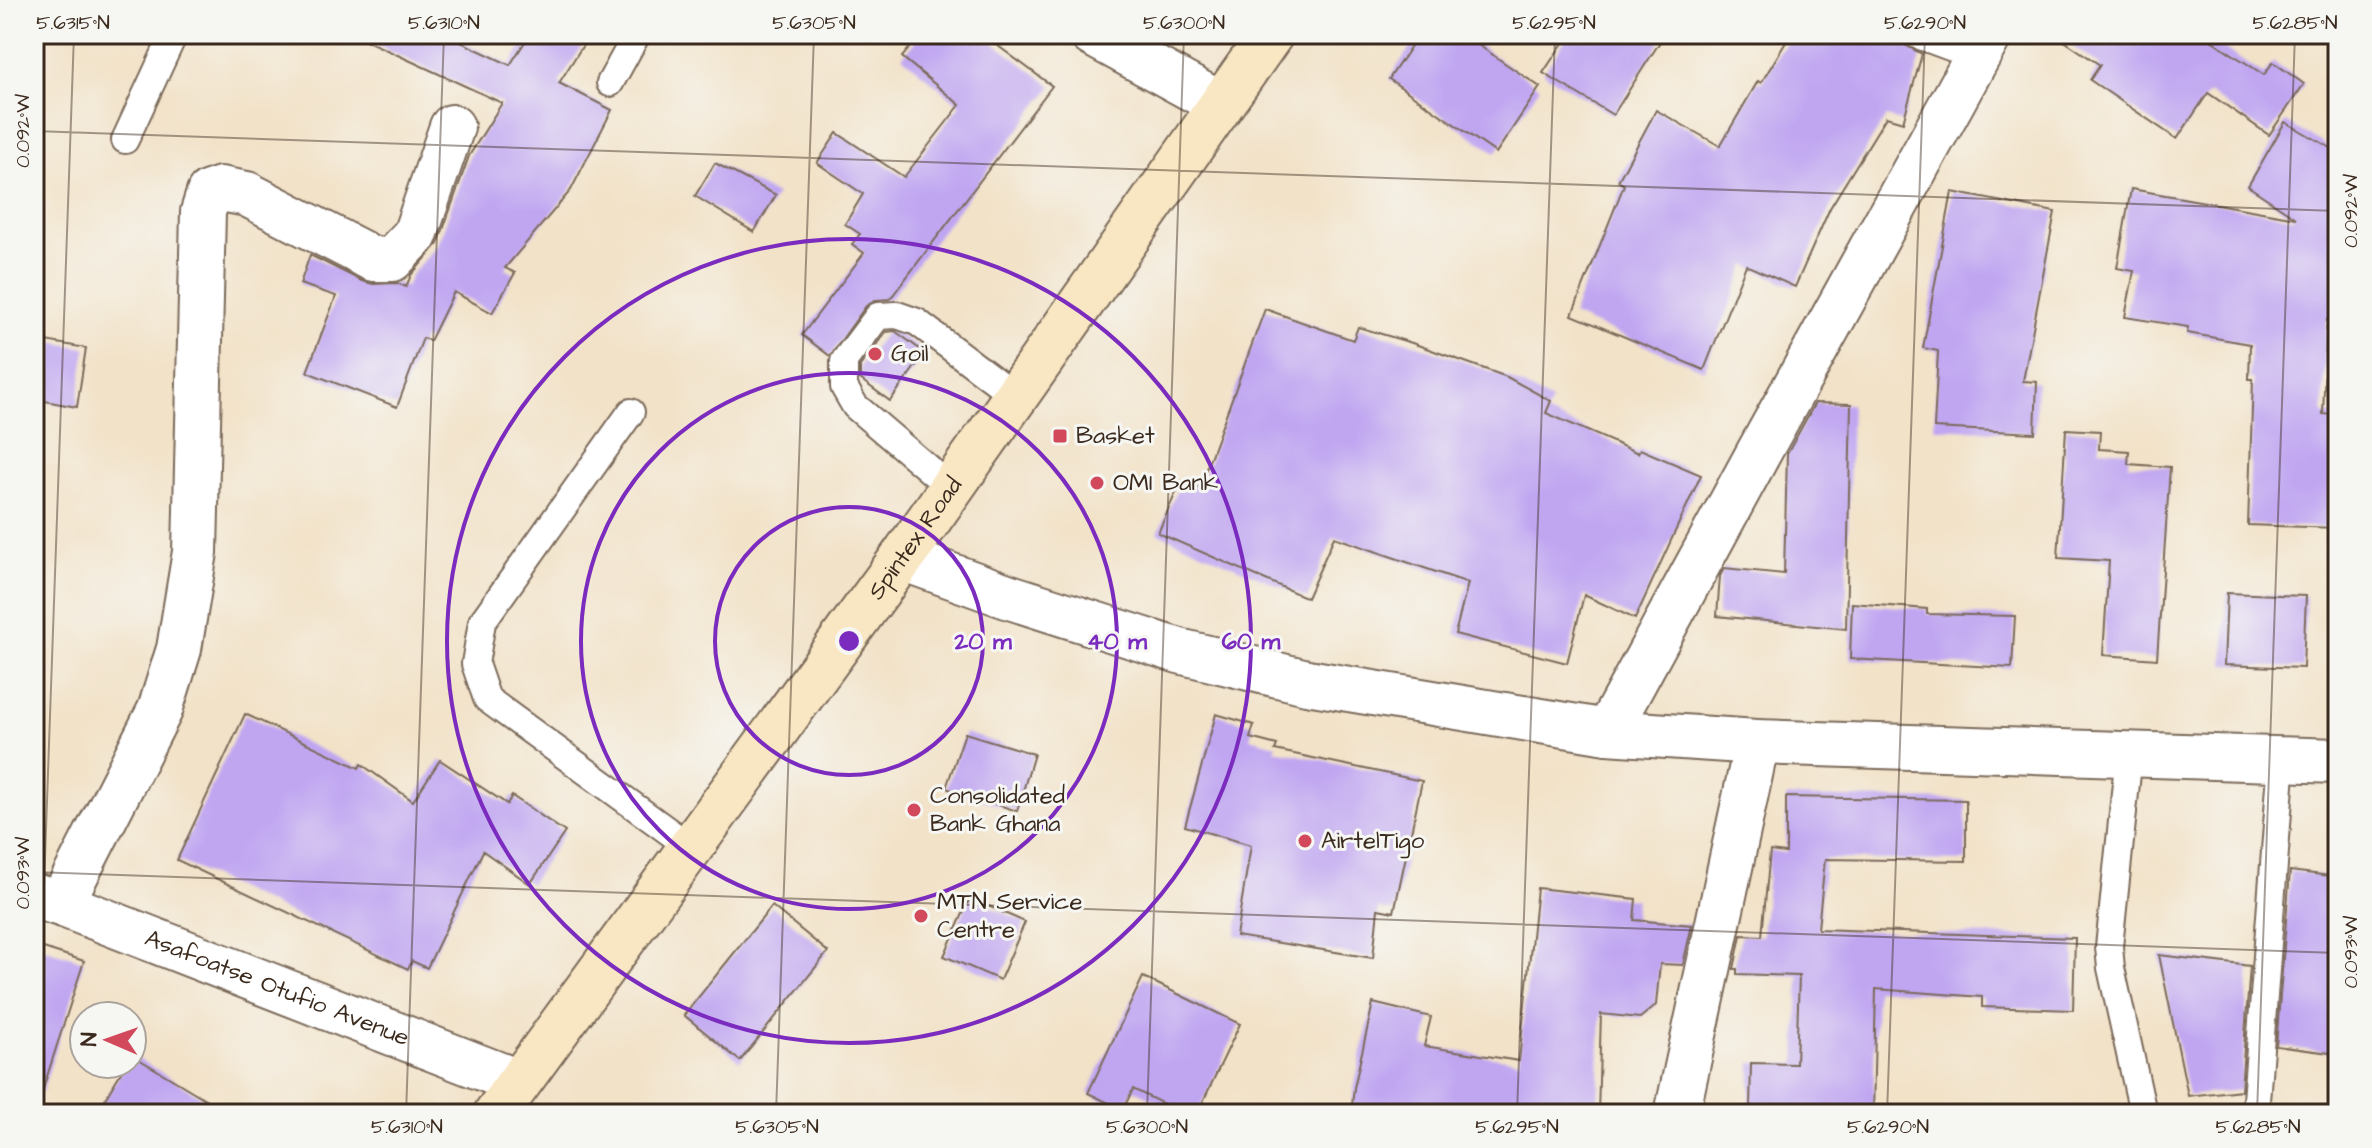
<svg xmlns="http://www.w3.org/2000/svg" width="2372" height="1148" viewBox="0 0 2372 1148" font-family="'Architects Daughter',sans-serif">
	<style>
		.building { fill: #c0a6f1 }
		.lines { fill: none; stroke-linecap: round; stroke-linejoin: round }
		.service-casing { stroke: #7b6a5a; stroke-width: 30 }
		.minor-casing { stroke: #7b6a5a; stroke-width: 48 }
		.secondary-casing { stroke: #7b6a5a; stroke-width: 48 }
		.service { stroke: #fff; stroke-width: 26 }
		.minor { stroke: #fff; stroke-width: 44 }
		.secondary { stroke: #f9e7c3; stroke-width: 44 }
		.ticks { fill: none; stroke: #3b2a1e; stroke-width: 2; stroke-opacity: 0.45 }
		.ring { fill: none; stroke: #7b2cbf; stroke-width: 4 }
		.poi-dot { fill: #d1495b; stroke: #f6f6f2; stroke-width: 3 }
		.labels { text-anchor: middle; dominant-baseline: central; stroke-width: 6; stroke-linejoin: round; paint-order: stroke }
		.poi-label { font-size: 24px; fill: #3b2a1e; stroke: #f6f6f2; text-anchor: start }
		.street-label { font-size: 24px; fill: #3b2a1e; stroke: #f6f6f2 }
		.centre { fill: #7b2cbf; stroke: #f6f6f2; stroke-width: 4 }
		.ring-label { font-size: 24px; text-anchor: middle; font-weight: bold; fill: #7b2cbf; stroke: #f6f6f2; stroke-width: 6; stroke-linejoin: round; paint-order: stroke }
		.neatline { fill: none; stroke: #3b2a1e; stroke-width: 3 }
		.ticks-label { font-size: 20px; text-anchor: middle; fill: #3b2a1e }
	</style>
	<rect width="100%" height="100%" fill="#f6f6f2"/>
	<filter id="ink" filterUnits="userSpaceOnUse"><feTurbulence type="fractalNoise" baseFrequency=".0125" numOctaves="2"/><feDisplacementMap in="SourceGraphic" scale="16" xChannelSelector="R" yChannelSelector="G"/><feConvolveMatrix kernelMatrix="1 2 1 2 8 2 1 2 1" color-interpolation-filters="sRGB"/></filter>
	<filter id="wash" filterUnits="userSpaceOnUse"><feTurbulence type="fractalNoise" baseFrequency=".006" numOctaves="4" result="noise"/><feDisplacementMap in="SourceGraphic" scale="32" xChannelSelector="R" yChannelSelector="G"/><feGaussianBlur stdDeviation="1.8" result="paint"/><feColorMatrix in="noise" values="0 0 0 0 0 0 0 0 0 0 0 0 0 0 0 0 0 1.4 0 .05"/><feComposite in="paint" operator="in"/></filter>
	<g filter="url(#wash)">
		<rect width="100%" height="100%" fill="#f2e2c8"/>
		<g id="blocks">
			<g class="building">
				<path d="M352,34H444L510,65L530,34H590L559,83L612,110L571,190L505,268L515,273L492,313L454,292L430,341L423,338L397,407L307,372L336,296L300,284L310,255L362,281L373,284L397,283L406,287L411,275L438,244L469,156L502,103Z"/>
				<path d="M921,34H982L1052,86L890,299L877,300L866,306L830,356L802,335L864,253L852,244L860,234L845,224L863,194L817,163L837,133L904,177L960,105L902,57Z"/>
				<path d="M1419,34H1462L1540,87L1496,153L1389,79Z"/>
				<path d="M1569,34H1665L1613,115L1543,73Z"/>
				<path d="M1791,34H1871L1902,43L1922,54L1903,122L1886,117L1830,208L1795,287L1746,265L1704,370L1572,315L1624,185L1618,181L1656,110L1720,146L1758,81L1761,83Z"/>
				<path d="M2054,34H2202L2264,75L2273,62L2304,84L2269,135L2208,93L2177,139L2090,80L2100,65Z"/>
				<path d="M2285,122L2338,152V322L2327,320L2323,414L2338,415V528L2248,525L2253,379H2249L2250,344L2187,333L2188,327L2125,317L2134,271L2117,268L2131,189L2296,218L2248,186Z"/>
				<path d="M715,163L776,195L754,232L695,196Z"/>
				<path d="M1952,192L2055,212L2023,381L2037,382L2035,433L1934,428L1938,351L1923,348Z"/>
				<path d="M1265,309L1353,340L1358,327L1412,343L1507,377L1551,401L1546,413L1638,453L1640,449L1701,475L1635,619L1584,595L1567,663L1455,634L1468,583L1334,537L1307,598L1158,533L1181,481L1199,488Z"/>
				<path d="M895,331L925,353L890,401L860,379V366L886,332Z"/>
				<path d="M34,339L86,348L77,407L34,399Z"/>
				<path d="M1815,403L1851,404L1846,629L1717,616L1720,576L1724,568L1784,574L1787,454Z"/>
				<path d="M2066,429L2100,431L2099,449L2129,451L2128,464L2170,467L2157,659L2103,655L2109,561L2058,558Z"/>
				<path d="M2227,593L2306,596L2303,668L2224,665Z"/>
				<path d="M1852,603L1927,609V614L2015,616L2012,668L1850,659Z"/>
				<path d="M245,714L359,768L361,764L413,801L440,760L507,804L512,796L565,832L530,884L483,851L427,968L412,961L408,969L177,860Z"/>
				<path d="M1216,714L1254,725L1250,738L1277,745L1275,750L1422,781L1394,912L1378,909L1373,958L1236,936L1251,845L1185,826Z"/>
				<path d="M965,733L1034,754L1017,811L946,788Z"/>
				<path d="M1786,797L1966,800V861L1825,859L1818,929L2075,938L2073,1010L1982,1007V997L1876,989L1873,1114H1759V1109H1750L1751,1063L1796,1064L1799,976L1737,974V969H1734L1741,935L1762,936L1770,851L1786,853Z"/>
				<path d="M2290,871L2338,877V1054L2276,1046Z"/>
				<path d="M1537,888L1636,899L1634,920L1692,925L1683,965L1660,964L1656,1005L1640,1018L1601,1014L1598,1114H1351L1354,1088L1373,1003L1431,1017L1424,1046L1519,1061Z"/>
				<path d="M970,898L1025,922L1000,980L944,956Z"/>
				<path d="M772,906L828,952L740,1061L684,1015Z"/>
				<path d="M34,945L84,961L42,1092L34,1091Z"/>
				<path d="M2159,955L2250,966L2241,1090L2188,1096Z"/>
				<path d="M1143,977L1240,1024L1197,1114H1184L1133,1089L1123,1110L1088,1093Z"/>
				<path d="M132,1055L230,1114H96L126,1064H132Z"/>
			</g>
		</g>
	</g>
	<g filter="url(#ink)">
		<use href="#blocks" fill-opacity="0" stroke="#7b6a5a" stroke-width="2"/>
		<g class="lines">
			<g class="service-casing">
				<g id="service">
					<path d="M1915,34L1977,57"/>
					<path d="M610,83L637,34"/>
					<path d="M125,140L174,34"/>
					<path d="M631,412L482,622L475,664L487,699L690,847"/>
					<path d="M951,488L855,406L844,387V361L878,316L897,315L917,322L1015,396"/>
					<path d="M2129,754L2109,947L2111,968L2142,1108"/>
					<path d="M2255,1114L2282,759"/>
				</g>
			</g>
			<g class="minor-casing">
				<g id="minor">
					<path d="M1092,34L1220,104"/>
					<path d="M902,558L1007,596L1179,651L1307,682L1607,732L1757,742L2338,761"/>
					<path d="M1607,732L1759,452L1990,34"/>
					<path id="s1" d="M34,896L61,904L518,1082"/>
					<path d="M61,904L160,710L179,649L195,552L203,212L209,193L221,189L247,194L373,259H392L415,235L452,127"/>
					<path d="M1677,1114L1757,742"/>
				</g>
			</g>
			<g class="secondary-casing">
				<g id="secondary">
					<path id="s2" d="M496,1114L902,558L1271,34"/>
				</g>
			</g>
			<use href="#service" class="service"/>
			<use href="#minor" class="minor"/>
			<use href="#secondary" class="secondary"/>
		</g>
	</g>
	<path class="ticks" d="M34,131L2338,211M34,872L2338,953M36,1114L74,34M406,1114L444,34M776,1114L814,34M1147,1114L1184,34M1517,1114L1555,34M1887,1114L1925,34M2257,1114L2295,34"/>
	<g class="ring">
		<circle cx="849" cy="641" r="134"/>
		<circle cx="849" cy="641" r="268"/>
		<circle cx="849" cy="641" r="402"/>
	</g>
	<g class="poi-dot">
		<circle cx="875" cy="354" r="8"/>
		<rect x="1052" y="428" width="16" height="16" rx="4"/>
		<circle cx="1097" cy="483" r="8"/>
		<circle cx="914" cy="810" r="8"/>
		<circle cx="1305" cy="841" r="8"/>
		<circle cx="921" cy="916" r="8"/>
	</g>
	<g class="labels">
		<g class="poi-label">
			<text x="891" y="354">Goil</text>
			<text x="1076" y="436">Basket</text>
			<text x="1113" y="483">OMI Bank</text>
			<text x="930" y="796">Consolidated<tspan x="930" dy="28">Bank Ghana</tspan></text>
			<text x="1321" y="841">AirtelTigo</text>
			<text x="937" y="902">MTN Service<tspan x="937" dy="28">Centre</tspan></text>
		</g>
		<g class="street-label">
			<text stroke="none"><textPath href="#s2" startOffset="712">Spintex Road</textPath></text>
			<text stroke="none"><textPath href="#s1" startOffset="260">Asafoatse Otufio Avenue</textPath></text>
		</g>
	</g>
	<circle cx="849" cy="641" r="12" class="centre"/>
	<g class="ring-label">
		<text x="983" y="649">20 m</text>
		<text x="1117" y="649">40 m</text>
		<text x="1251" y="649">60 m</text>
	</g>
	<rect width="2372" height="1148" fill="none" stroke="#f6f6f2" stroke-width="88"/>
	<g transform="translate(108 1040) rotate(272)"><circle r="38" fill="#f6f6f2" stroke="#aba49d" stroke-width="2"/>
	<path d="M0-6L14 30L0 20L-14 30Z" fill="#d1495b"/>
	<text y="-12" font-size="22" font-weight="bold" text-anchor="middle" fill="#3b2a1e">N</text>
	</g>
	<rect x="44" y="44" width="2284" height="1060" class="neatline"/>
	<g class="ticks-label">
		<text x="73" y="29">5.6315°N</text>
		<text x="444" y="29">5.6310°N</text>
		<text x="814" y="29">5.6305°N</text>
		<text x="1184" y="29">5.6300°N</text>
		<text x="1554" y="29">5.6295°N</text>
		<text x="1925" y="29">5.6290°N</text>
		<text x="2295" y="29">5.6285°N</text>
		<text transform="translate(22 131) rotate(-90)" y="7">0.092°W</text>
		<text transform="translate(2350 211) rotate(-90)" y="7">0.092°W</text>
		<text transform="translate(22 873) rotate(-90)" y="7">0.093°W</text>
		<text transform="translate(2350 952) rotate(-90)" y="7">0.093°W</text>
		<text x="407" y="1133">5.6310°N</text>
		<text x="777" y="1133">5.6305°N</text>
		<text x="1147" y="1133">5.6300°N</text>
		<text x="1517" y="1133">5.6295°N</text>
		<text x="1888" y="1133">5.6290°N</text>
		<text x="2258" y="1133">5.6285°N</text>
	</g>
</svg>
